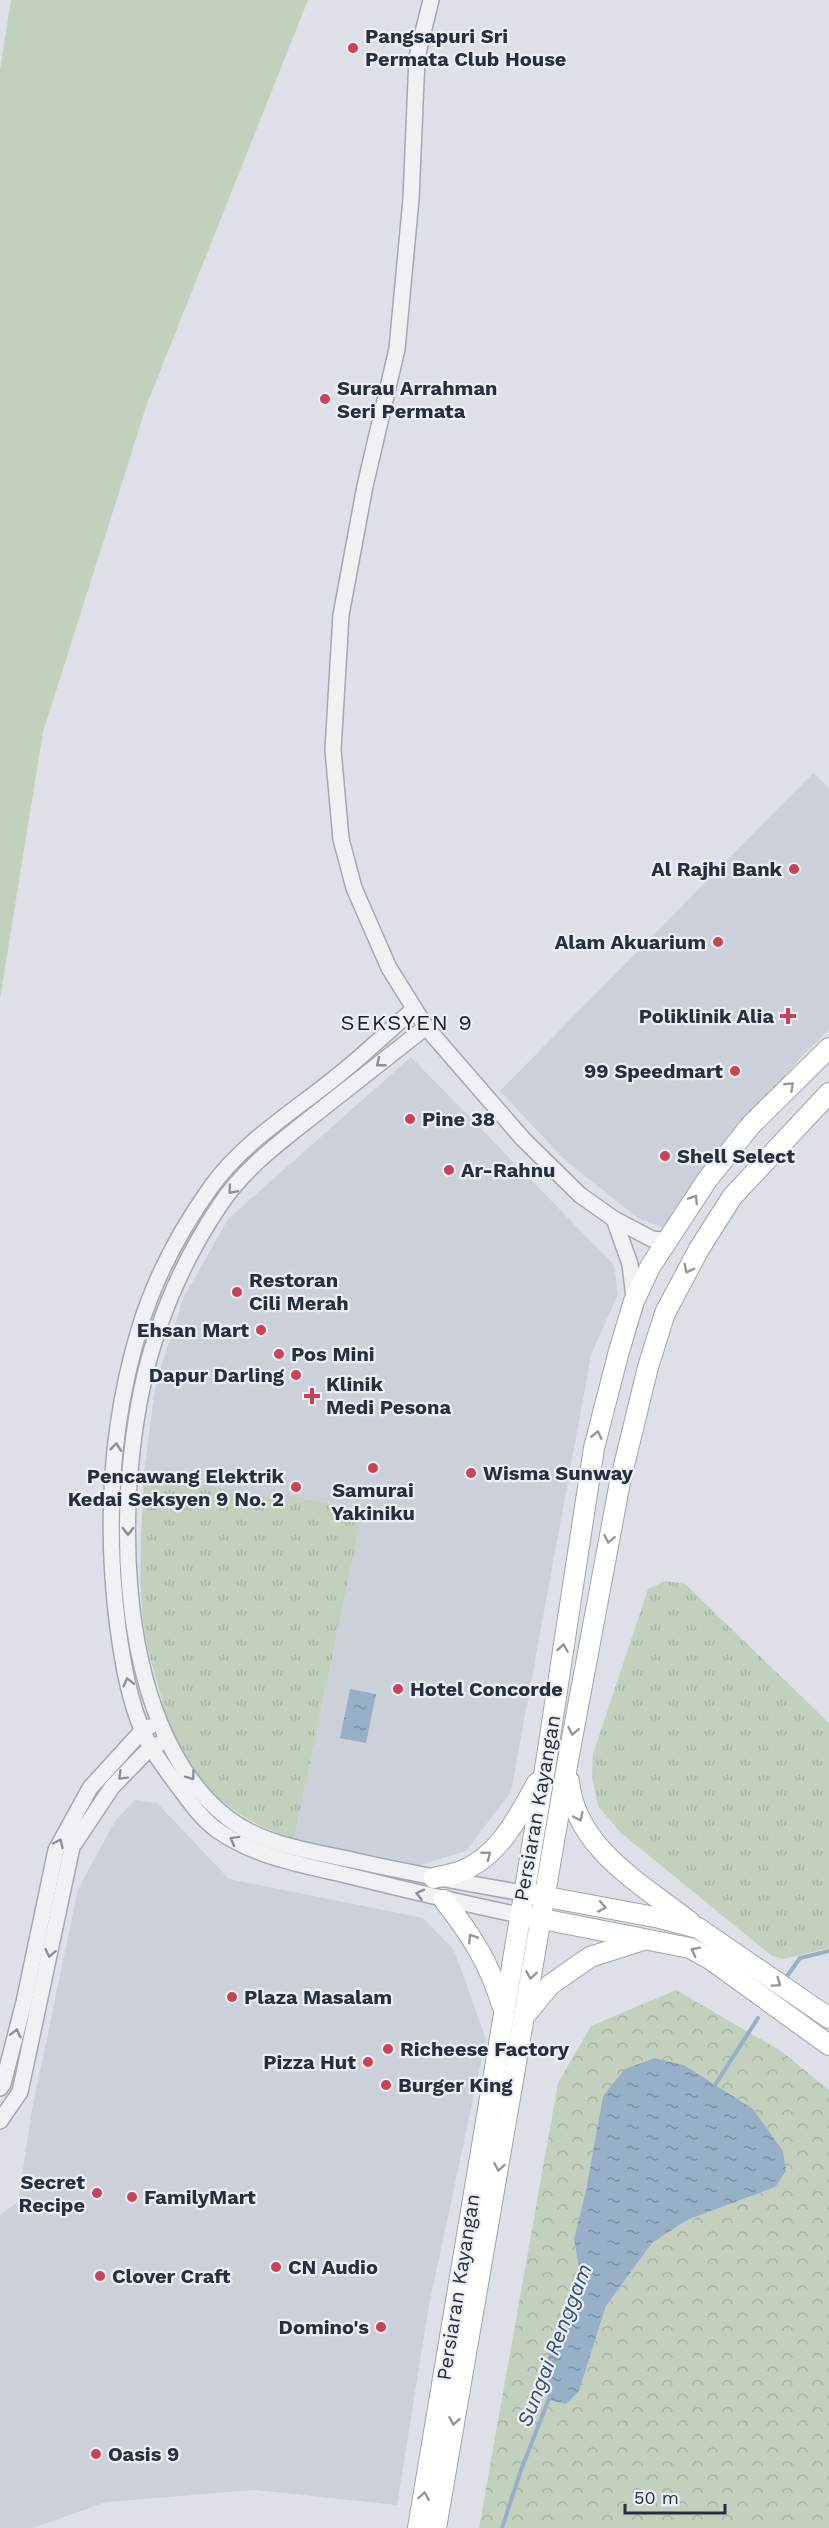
<svg xmlns="http://www.w3.org/2000/svg" width="829" height="2528" viewBox="0 0 829 2528" font-family="'Work Sans',sans-serif">
	<style>
		.built { fill: #cbd0d9 }
		.grass { fill: #c3d0be }
		.forest { fill: url(#forest-crowns); fill-rule: evenodd }
		.park { fill: url(#park-tufts) }
		.water { fill: url(#water-ripples) }
		.lines { fill: none; stroke-linecap: round; stroke-linejoin: round }
		.stream { stroke: #97afc7; stroke-width: 4 }
		.tertiary-casing { stroke: #a2a8b1; stroke-width: 18 }
		.primary-casing { stroke: #9ca5b2; stroke-width: 22 }
		.tertiary { stroke: #eff1f5; stroke-width: 15 }
		.primary { stroke: #fff; stroke-width: 20 }
		.oneway { stroke: #8a9099 }
		.oneway2 { stroke: #92979e }
		.poi-dot { fill: #cd4056; stroke: #eceff4; stroke-width: 2 }
		.labels { text-anchor: middle; dominant-baseline: central; stroke-width: 4.5; stroke-linejoin: round; paint-order: stroke }
		.poi-label { font-size: 20px; font-weight: bold; fill: #262f3d; stroke: #eceff4; text-anchor: start }
		.street-label { font-size: 20px; fill: #262f3d; stroke: #eceff4 }
		.water-label { font-size: 21px; font-style: italic; fill: #314d70; stroke: #eceff4 }
		.quarter-label { font-size: 22px; letter-spacing: 1.5px; fill: #19202d; stroke: #eceff4 }
	</style>
	<defs>
		<pattern id="forest-crowns" width="20" height="18" patternUnits="userSpaceOnUse" patternTransform="scale(1.5)"><rect width="20" height="18" fill="#c3d0be"/><path d="M2 6a3 3 0 1 1 6 0M12 15a3 3 0 1 1 6 0" fill="none" stroke="#a7b3a4"/></pattern>
		<pattern id="park-tufts" width="24" height="20" patternUnits="userSpaceOnUse" patternTransform="scale(1.5)"><rect width="24" height="20" fill="#c3d0be"/><path d="M3 7l-1-3M5 7V3M7 7l1-3M15 17l-1-3M17 17v-4M19 17l1-3" fill="none" stroke="#a7b3a4"/></pattern>
		<pattern id="water-ripples" width="26" height="14" patternUnits="userSpaceOnUse" patternTransform="scale(1.5)"><rect width="26" height="14" fill="#97afc7"/><path d="M2 4q2-2 4 0t4 0M15 11q2-2 4 0t4 0" fill="none" stroke="#7b8fa3"/></pattern>
	</defs>
	<rect width="100%" height="100%" fill="#dde1e7"/>
	<g class="built">
		<path d="M813,773L829,788V1030L804,1054L708,1165L666,1229L638,1218L564,1159L500,1091Z"/>
		<path d="M411,1057L614,1265L618,1294L591,1355L511,1792L466,1851L420,1865L294,1839L363,1510L278,1493L277,1499L144,1472L156,1381L184,1297L228,1219Z"/>
		<path d="M135,1800L157,1803L229,1879L423,1918L454,1950L486,2039L429,2305L397,2505L255,2490L106,2502L33,2528H0V2215L18,2202L32,2110L78,1889L115,1821Z"/>
	</g>
	<path class="grass" d="M11,0H308L147,404L43,732L0,999V70Z"/>
	<path class="forest" d="M676,1990L781,2051L829,2090V2528H479L558,2083L591,2026ZM655,2058L684,2065L753,2109L783,2151L775,2187L687,2220L652,2243L606,2306L579,2391L553,2340L580,2274L574,2239L586,2190L603,2096Z"/>
	<g class="park">
		<path d="M144,1472L277,1499L278,1493L363,1510L294,1839C241,1822 192,1787 171,1733C165,1719 163,1703 159,1689C155,1673 149,1657 146,1640C136,1585 142,1528 144,1472Z"/>
		<path d="M665,1581L685,1584L829,1723V1948L783,1959L772,1956L620,1832L598,1806L592,1778L593,1754L648,1589Z"/>
	</g>
	<g class="water">
		<path d="M350,1689L376,1694L366,1743L340,1738Z"/>
		<path d="M655,2058L684,2065L753,2109L783,2151L786,2171L775,2187L687,2220L652,2243L606,2306L579,2391L566,2404L549,2400L542,2378L553,2340L580,2274L574,2239L586,2190L603,2096L625,2069Z"/>
	</g>
	<g class="lines">
		<g class="stream">
			<path d="M785,1979L800,1958L829,1951"/>
			<path d="M716,2090L715,2085L758,2018"/>
			<path d="M502,2528L521,2470L550,2396"/>
		</g>
		<g class="tertiary-casing">
			<g id="tertiary">
				<path d="M431,0L417,57L411,199L397,349L365,486L341,615L333,750L341,839L354,888L389,968L426,1027L523,1139L580,1195L614,1219L652,1239L662,1240L671,1236"/>
				<path d="M413,1010C387,1032 363,1056 336,1077C293,1112 243,1142 211,1187C181,1229 154,1280 139,1330C110,1427 105,1528 118,1628C123,1664 129,1701 144,1734C152,1752 164,1767 175,1782C188,1799 200,1818 217,1830C257,1858 304,1865 350,1876C406,1890 462,1903 519,1915"/>
				<path d="M426,1027C390,1055 354,1084 318,1112C283,1140 245,1167 220,1205C193,1245 172,1288 157,1333C112,1465 106,1725 229,1819C264,1845 310,1851 352,1860C409,1873 465,1883 523,1893"/>
				<path d="M614,1219L630,1264L634,1298"/>
				<path d="M0,2088L3,2084L24,2002L56,1850L90,1788L142,1731L149,1727"/>
				<path d="M0,2121L20,2092L72,1847L112,1787L150,1748L159,1744"/>
			</g>
		</g>
		<g class="primary-casing">
			<g id="primary">
				<path d="M569,1781C575,1848 642,1884 690,1922"/>
				<path d="M434,1878C443,1876 453,1874 462,1871C500,1855 518,1817 537,1783"/>
				<path d="M531,1894L660,1918L698,1928L829,2018"/>
				<path d="M444,1900C471,1935 489,1962 502,2005"/>
				<path d="M527,1916L690,1948L710,1959L829,2045"/>
				<path d="M526,2014L550,1985L590,1957L643,1940"/>
				<path d="M418,2528L545,1769L594,1448L619,1351L634,1301L650,1267L707,1180L751,1125L829,1048"/>
				<path d="M436,2528L568,1760L620,1482L648,1367L665,1313L699,1249L732,1197L829,1093"/>
			</g>
		</g>
		<use href="#tertiary" class="tertiary"/>
		<use href="#primary" class="primary"/>
	</g>
	<defs><path id="oneway-chevron" d="M-2-3.5L2.5 0L-2 3.5" fill="none" stroke-width="1.6" stroke-linecap="round" stroke-linejoin="round" transform="scale(1.5)"/></defs>
	<g class="oneway">
		<use href="#oneway-chevron" transform="translate(380 1063) rotate(142)"/>
		<use href="#oneway-chevron" transform="translate(232 1190) rotate(130)"/>
		<use href="#oneway-chevron" transform="translate(116 1447) rotate(-83)"/>
		<use href="#oneway-chevron" transform="translate(128 1531) rotate(90)"/>
		<use href="#oneway-chevron" transform="translate(128 1682) rotate(-104)"/>
		<use href="#oneway-chevron" transform="translate(122 1776) rotate(135)"/>
		<use href="#oneway-chevron" transform="translate(191 1776) rotate(54)"/>
		<use href="#oneway-chevron" transform="translate(234 1840) rotate(-151)"/>
		<use href="#oneway-chevron" transform="translate(59 1843) rotate(-65)"/>
		<use href="#oneway-chevron" transform="translate(420 1894) rotate(-166)"/>
		<use href="#oneway-chevron" transform="translate(50 1953) rotate(102)"/>
		<use href="#oneway-chevron" transform="translate(16 2033) rotate(-76)"/>
	</g>
	<g class="oneway2">
		<use href="#oneway-chevron" transform="translate(790 1086) rotate(-44)"/>
		<use href="#oneway-chevron" transform="translate(694 1199) rotate(-57)"/>
		<use href="#oneway-chevron" transform="translate(688 1269) rotate(118)"/>
		<use href="#oneway-chevron" transform="translate(597 1435) rotate(-78)"/>
		<use href="#oneway-chevron" transform="translate(609 1539) rotate(101)"/>
		<use href="#oneway-chevron" transform="translate(563 1648) rotate(-81)"/>
		<use href="#oneway-chevron" transform="translate(573 1731) rotate(101)"/>
		<use href="#oneway-chevron" transform="translate(579 1817) rotate(65)"/>
		<use href="#oneway-chevron" transform="translate(487 1855) rotate(-38)"/>
		<use href="#oneway-chevron" transform="translate(602 1907) rotate(11)"/>
		<use href="#oneway-chevron" transform="translate(472 1938) rotate(-123)"/>
		<use href="#oneway-chevron" transform="translate(695 1951) rotate(-153)"/>
		<use href="#oneway-chevron" transform="translate(531 1975) rotate(99)"/>
		<use href="#oneway-chevron" transform="translate(777 1983) rotate(35)"/>
		<use href="#oneway-chevron" transform="translate(499 2167) rotate(100)"/>
		<use href="#oneway-chevron" transform="translate(454 2421) rotate(100)"/>
		<use href="#oneway-chevron" transform="translate(424 2496) rotate(-80)"/>
	</g>
	<g class="poi-dot">
		<circle cx="353" cy="48" r="6"/>
		<circle cx="325" cy="399" r="6"/>
		<circle cx="794" cy="869" r="6"/>
		<circle cx="718" cy="942" r="6"/>
		<path d="M785 1007h6v6h6v6h-6v6h-6v-6h-6v-6h6z"/>
		<circle cx="735" cy="1071" r="6"/>
		<circle cx="410" cy="1119" r="6"/>
		<circle cx="665" cy="1156" r="6"/>
		<circle cx="449" cy="1170" r="6"/>
		<circle cx="237" cy="1292" r="6"/>
		<circle cx="261" cy="1330" r="6"/>
		<circle cx="279" cy="1354" r="6"/>
		<circle cx="296" cy="1375" r="6"/>
		<path d="M309 1387h6v6h6v6h-6v6h-6v-6h-6v-6h6z"/>
		<circle cx="373" cy="1468" r="6"/>
		<circle cx="471" cy="1473" r="6"/>
		<circle cx="296" cy="1487" r="6"/>
		<circle cx="398" cy="1689" r="6"/>
		<circle cx="232" cy="1997" r="6"/>
		<circle cx="388" cy="2049" r="6"/>
		<circle cx="368" cy="2062" r="6"/>
		<circle cx="386" cy="2085" r="6"/>
		<circle cx="97" cy="2193" r="6"/>
		<circle cx="132" cy="2197" r="6"/>
		<circle cx="276" cy="2267" r="6"/>
		<circle cx="100" cy="2276" r="6"/>
		<circle cx="381" cy="2327" r="6"/>
		<circle cx="96" cy="2454" r="6"/>
	</g>
	<g class="labels">
		<g class="poi-label">
			<text x="365" y="36">Pangsapuri Sri<tspan x="365" dy="23">Permata Club House</tspan></text>
			<text x="337" y="388">Surau Arrahman<tspan x="337" dy="23">Seri Permata</tspan></text>
			<text x="782" y="869" text-anchor="end">Al Rajhi Bank</text>
			<text x="706" y="942" text-anchor="end">Alam Akuarium</text>
			<text x="774" y="1016" text-anchor="end">Poliklinik Alia</text>
			<text x="723" y="1071" text-anchor="end">99 Speedmart</text>
			<text x="422" y="1119">Pine 38</text>
			<text x="677" y="1156">Shell Select</text>
			<text x="461" y="1170">Ar-Rahnu</text>
			<text x="249" y="1280">Restoran<tspan x="249" dy="23">Cili Merah</tspan></text>
			<text x="249" y="1330" text-anchor="end">Ehsan Mart</text>
			<text x="291" y="1354">Pos Mini</text>
			<text x="284" y="1375" text-anchor="end">Dapur Darling</text>
			<text x="326" y="1384">Klinik<tspan x="326" dy="23">Medi Pesona</tspan></text>
			<text x="483" y="1473">Wisma Sunway</text>
			<text x="284" y="1476" text-anchor="end">Pencawang Elektrik<tspan x="284" dy="23">Kedai Seksyen 9 No. 2</tspan></text>
			<text x="373" y="1490" text-anchor="middle">Samurai<tspan x="373" dy="23">Yakiniku</tspan></text>
			<text x="410" y="1689">Hotel Concorde</text>
			<text x="244" y="1997">Plaza Masalam</text>
			<text x="400" y="2049">Richeese Factory</text>
			<text x="356" y="2062" text-anchor="end">Pizza Hut</text>
			<text x="398" y="2085">Burger King</text>
			<text x="85" y="2182" text-anchor="end">Secret<tspan x="85" dy="23">Recipe</tspan></text>
			<text x="144" y="2197">FamilyMart</text>
			<text x="288" y="2267">CN Audio</text>
			<text x="112" y="2276">Clover Craft</text>
			<text x="369" y="2327" text-anchor="end">Domino's</text>
			<text x="108" y="2454">Oasis 9</text>
		</g>
		<g class="street-label">
			<text transform="translate(537 1808) rotate(-80)">Persiaran Kayangan</text>
			<text transform="translate(458 2287) rotate(-81)">Persiaran Kayangan</text>
		</g>
		<g class="water-label">
			<text transform="translate(554 2345) rotate(-69)">Sungai Renggam</text>
		</g>
		<g class="quarter-label">
			<text x="407" y="1022">SEKSYEN 9</text>
		</g>
	</g>
	<path d="M625 2504v9h100v-9" fill="none" stroke="#262f3d" stroke-width="3"/>
	<text x="634" y="2504" font-size="18" fill="#262f3d" stroke="#eceff4" stroke-width="4.5" paint-order="stroke">50 m</text>
</svg>
